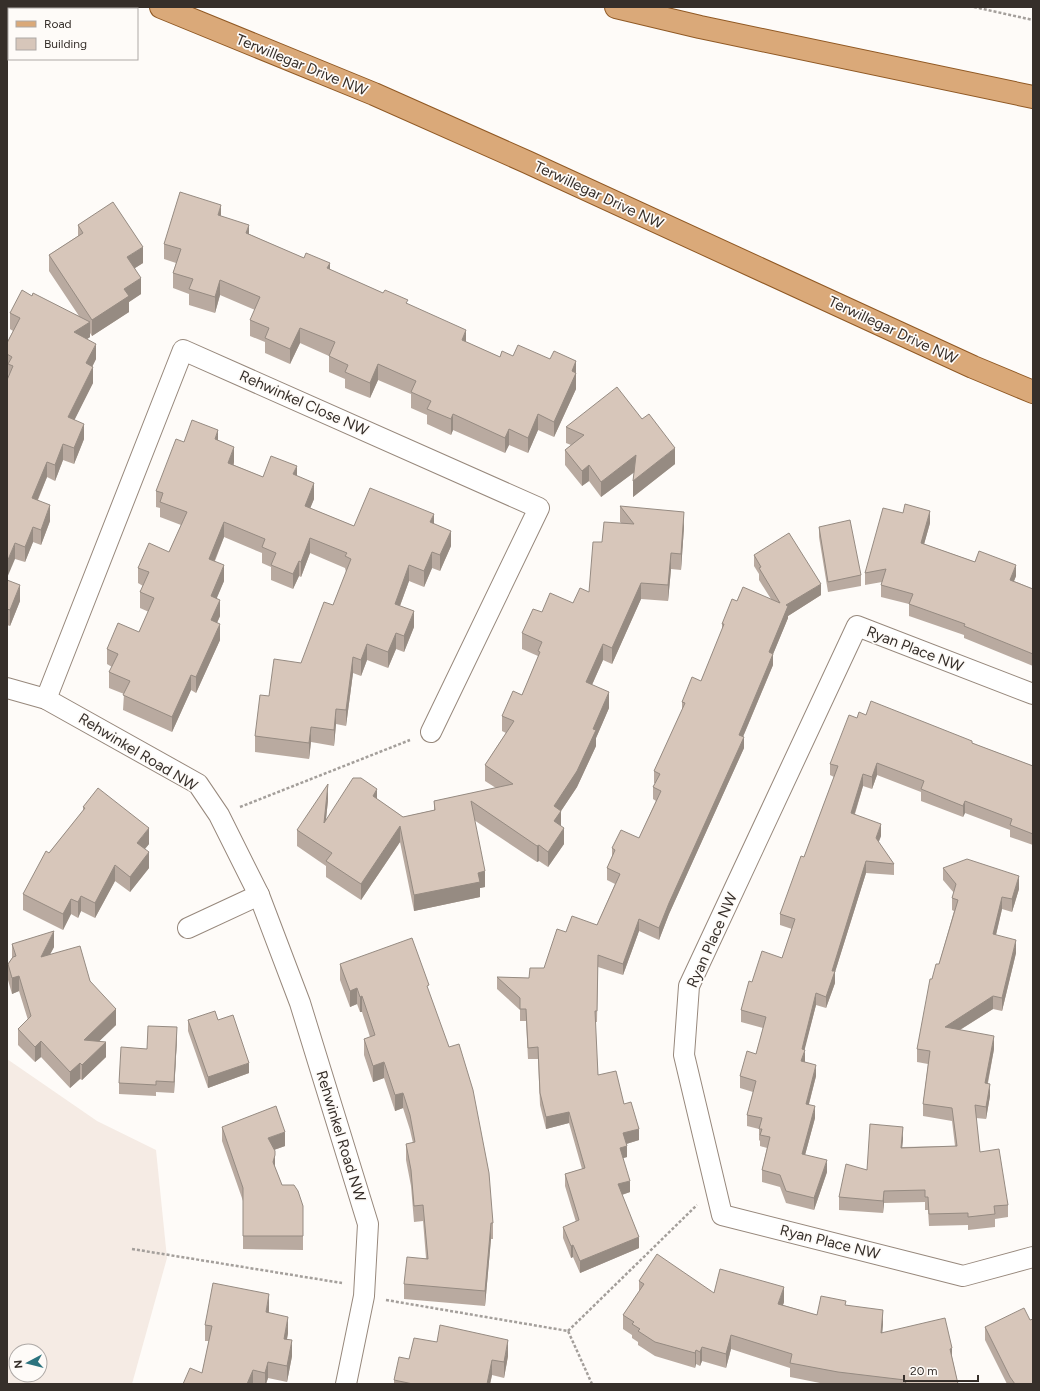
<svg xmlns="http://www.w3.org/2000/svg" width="1040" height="1391" viewBox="0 0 1040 1391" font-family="Figtree,sans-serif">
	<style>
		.built { fill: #f5ebe4; fill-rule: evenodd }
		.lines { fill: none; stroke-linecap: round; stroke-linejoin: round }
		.street-casing { stroke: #97887c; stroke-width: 22 }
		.primary-casing { stroke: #905924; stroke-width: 24 }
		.path { stroke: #a49f9b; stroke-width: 2.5; stroke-dasharray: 3 2; stroke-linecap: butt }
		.street { stroke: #fff; stroke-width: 20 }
		.primary { stroke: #daa979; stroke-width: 22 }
		.wall { fill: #b9aaa0 }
		.shaded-wall { fill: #968b82 }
		.building { fill: #d7c6ba; stroke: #968b82 }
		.labels { text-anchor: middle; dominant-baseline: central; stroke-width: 3.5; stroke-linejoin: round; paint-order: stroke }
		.street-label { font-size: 15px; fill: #362f2a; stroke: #fefbf8 }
	</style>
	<rect width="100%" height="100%" fill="#fefbf8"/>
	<path class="built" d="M7,1059L97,1121L156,1150L167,1258L132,1384H7ZM16,1351H40V1375H16Z"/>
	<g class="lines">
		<g class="street-casing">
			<g id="street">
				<path d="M7,688L46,699L198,784L219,815L259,895L300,1003L368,1224L364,1296L346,1384"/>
				<path d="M1033,694L857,626L689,986L684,1055L722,1215L963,1276L1033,1257"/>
				<path d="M46,699L183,350L539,508L431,732"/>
				<path d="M188,928L259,895"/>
			</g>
		</g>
		<g class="primary-casing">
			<g id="primary">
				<path d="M161,7L374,94L527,162L973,367L1033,392"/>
				<path d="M616,7L700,27L1033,97"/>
			</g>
		</g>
		<g class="path">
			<path d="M974,7L1033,20"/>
			<path d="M240,807L410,740"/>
			<path d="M132,1249L342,1283"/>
			<path d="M386,1300L568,1331L592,1384"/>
			<path d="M568,1331L697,1205"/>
		</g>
		<use href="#street" class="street"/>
		<use href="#primary" class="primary"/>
	</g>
	<g class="wall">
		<path d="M221,216L249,234L408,304L466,342L500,357L513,356L550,359L576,361V389L554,437L538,430L528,453L509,445L505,453L453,430L451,435L427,424V415L411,408V394L378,380L370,398L345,388V379L329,372V356L300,343L290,364L265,353V342L250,336V320L255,310L220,295L215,313L189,305V294L173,288V273L176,263L164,259V244Z"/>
		<path d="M78,225L143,263L135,268L141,294L129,302V312L92,336L90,333V337L87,339L96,359L92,367L93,383L74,420L84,439L74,464L63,460L55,481L47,477L38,500L50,521L41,545L33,542L25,562L15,559L8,370H7V343L13,331L10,329V313L32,296L79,316L49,271V255L78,236Z"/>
		<path d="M566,427L675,464L633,497L634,472L601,497L589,481L582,486L565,465V450L571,445L566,443Z"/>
		<path d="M218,441L234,462V465L263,477L297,476L314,499L310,508L354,526L434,524L451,546L440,571L432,568L424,587L409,581L400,606L414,627L404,652L396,649L388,668L367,660L361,676L353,673L346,726L336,724L334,746L311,742L309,759L255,752V736L269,696L301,663L333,605L346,572L345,568L310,553L301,577L299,576L293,589L271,580V567L262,563V553L224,537L215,561L224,581L216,599L220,616L217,623L220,640L196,693L191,690L172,732L123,710L124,694L109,688V672L112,667L107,664V649L139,632L149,612L140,608V592L143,586L138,583V568L169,552L181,525L160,517V508L156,507V491L184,442Z"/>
		<path d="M620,506L684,527L681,570L671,569L668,601L641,599L612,664L603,660L592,685L609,708L596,738V746L577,787L561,811V826L564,844L548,867L539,861L537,862L474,820L485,887L480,888V897L414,911L400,842L361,900L326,877V866L297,846V830L328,800L326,819L377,799L403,817L434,810V801L496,788L485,781V765L506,733L502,731V716L522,695L538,657V656L522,649V633L542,612L573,603L589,592L602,542L621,523L620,522Z"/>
		<path d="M903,513L930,523L924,544L1016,576L1014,581L1033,589V666L964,638V635L909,616V604L881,597V585L882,582L865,585V573Z"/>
		<path d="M819,527L861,575V586L828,592L819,537Z"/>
		<path d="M754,555L821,595L788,616V618L773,654V665L743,737L744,748L669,914L659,940L639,931L623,975L598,967L597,1022H595L598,1075L624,1104L639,1140L626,1144L627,1157L623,1158L630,1192L622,1195L639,1248L580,1273L573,1257L571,1258L563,1238V1227L576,1222L565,1186V1174L582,1169L569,1123L546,1129L540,1105L538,1059H528L526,1021H520V1010L497,989V977L529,978L544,968L566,932L597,925L615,884L607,880V868L612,857V848L639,838L656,801L653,799V787L655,783H654V771L682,710V702L701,681L722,630V624L737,601L771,599L759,580V574L754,566Z"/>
		<path d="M7,580L20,601L10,626L7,625Z"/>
		<path d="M866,715L972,743L1033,766V845L1010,837V830L965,813L963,817L921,801V792L877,775L872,789L863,786L855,814L881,836L878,842L894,864V875L866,873L835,972V983L826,1008L816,1005L804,1050L805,1062L816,1076L809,1104L815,1118L805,1155L827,1172L814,1210L786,1203L780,1187L762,1182V1170L767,1148L760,1146V1141L759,1140V1129L747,1126V1115L753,1092L740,1088V1076L756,1054L763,1028L741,1022V1010L752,982L782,958L792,929L780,925V914L804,857L834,777L830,775V764L857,718Z"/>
		<path d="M83,807L149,844L145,849L149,868L130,892L115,881L95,918L81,911L78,918L71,914L63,930L23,910V894L49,853L83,811Z"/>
		<path d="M943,868L1019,889L1012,912L1002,909L996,935L1016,953L1002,1011L993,1009L960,1030L994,1049L988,1083L990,1096L986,1119L976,1118L980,1152L1008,1205V1217L995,1219V1227L968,1230V1225L929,1226L928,1210H925V1202L884,1203L883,1213L839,1210V1197L867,1170L903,1139L902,1147L955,1146L952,1121L923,1116V1104L928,1064L917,1062V1049L932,979L939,964L954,911L952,910V898L954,893L943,880Z"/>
		<path d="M12,944L54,947L50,954L90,981L116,1025L99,1041L106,1057L82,1080L80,1079L70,1088L41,1057L35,1062L18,1045V1029L28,1020L19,991L12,994L8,980V964L12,958Z"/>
		<path d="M340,964L429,992L493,1223V1239H491L485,1306L404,1299V1284L426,1258L423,1221L414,1222L411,1186L406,1160V1144L413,1143L410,1130L403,1108L395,1111L384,1078L373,1082L364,1055V1039L370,1037L362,1012H360L357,1004L350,1007L340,980Z"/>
		<path d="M188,1020H218L249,1073L208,1088L188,1031Z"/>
		<path d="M177,1038L174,1093L156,1092V1096L119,1094V1083L147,1049Z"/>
		<path d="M222,1127L285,1146L274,1150L275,1168L282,1185L303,1206V1250L243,1249V1201L222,1141Z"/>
		<path d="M639,1281L714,1293L784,1302L783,1305L817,1315L846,1305L883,1324L882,1333L952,1357L958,1384H825L790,1377V1368L731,1349L726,1368L702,1361L700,1366L696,1364L695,1368L655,1356L638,1345V1342L632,1338V1335L623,1329V1315L639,1292Z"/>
		<path d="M269,1310V1313L288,1333L287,1339L292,1356L287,1382L268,1378L266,1384H183L202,1373L209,1341H205V1325Z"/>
		<path d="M1030,1320L1033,1384H1007L985,1340V1327Z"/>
		<path d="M437,1342L508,1356L504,1378L492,1375L490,1384H394V1380L409,1359Z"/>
	</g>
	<g class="shaded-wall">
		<path d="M221,205V221L218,215Z"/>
		<path d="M249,225V240L246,233Z"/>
		<path d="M143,247V263L127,273V257Z"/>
		<path d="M330,263V279L327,268Z"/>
		<path d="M141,278V294L129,302V312L92,336V320L124,289Z"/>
		<path d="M220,280V295L215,313V297Z"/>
		<path d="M90,322V337L74,348V332Z"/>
		<path d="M300,328V343L290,364V349Z"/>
		<path d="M466,330V345L462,340Z"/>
		<path d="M96,344V359L86,379V363Z"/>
		<path d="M576,361V389L554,437V422L572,371Z"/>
		<path d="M378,364V380L370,398V383Z"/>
		<path d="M93,367V383L68,433V417Z"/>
		<path d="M453,414V430L451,435V419Z"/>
		<path d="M538,414V430L528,453V438Z"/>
		<path d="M84,424V439L74,464V448Z"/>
		<path d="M509,429V445L505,453V438Z"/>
		<path d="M218,430V446L215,439Z"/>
		<path d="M63,444V460L55,481V465Z"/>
		<path d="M234,447V462L228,478V463Z"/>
		<path d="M675,448V464L633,497V481Z"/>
		<path d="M636,455V471L601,497V482Z"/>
		<path d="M47,462V477L32,513V498Z"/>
		<path d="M589,465V481L582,486V471Z"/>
		<path d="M297,466V482L293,474Z"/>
		<path d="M314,483V499L305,521V506Z"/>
		<path d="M50,505V521L41,545V530Z"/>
		<path d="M930,511V523L921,555V543Z"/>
		<path d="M684,512V527L681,570V554Z"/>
		<path d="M434,514V530L430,522Z"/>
		<path d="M224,522V537L209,574V559Z"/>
		<path d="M33,527V542L25,562V547Z"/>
		<path d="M451,531V546L440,571V555Z"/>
		<path d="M310,538V553L301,577V562Z"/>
		<path d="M15,543V559L7,578V562Z"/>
		<path d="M432,552V568L424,587V571Z"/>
		<path d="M671,553V569L668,601V585Z"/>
		<path d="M299,561V576L293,589V574Z"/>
		<path d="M224,565V581L211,612V596Z"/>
		<path d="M409,565V581L395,619V604Z"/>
		<path d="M1016,565V576L1010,591V580Z"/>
		<path d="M641,583V599L612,664V648Z"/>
		<path d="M821,584V595L788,616V618L769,664V652L786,605Z"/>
		<path d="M20,585V601L10,626V610Z"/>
		<path d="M220,600V616L211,636V620Z"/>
		<path d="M414,611V627L404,652V636Z"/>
		<path d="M220,624V640L196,693V677Z"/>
		<path d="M396,633V649L388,668V652Z"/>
		<path d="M367,644V660L361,676V660Z"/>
		<path d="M603,644V660L586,698V682Z"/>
		<path d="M773,654V665L739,746V735Z"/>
		<path d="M353,657V673L346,726V710Z"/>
		<path d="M191,675V690L172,732V717Z"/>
		<path d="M609,692V708L596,738V746L577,787L561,811V827L554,837V806L593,729Z"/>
		<path d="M336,709V724L334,746V730Z"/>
		<path d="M311,727V742L309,759V743Z"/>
		<path d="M744,737V748L669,914L659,940V928L669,903Z"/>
		<path d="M877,763V775L872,789V777Z"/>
		<path d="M863,774V786L851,825V813Z"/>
		<path d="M328,784V800L324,838V823Z"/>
		<path d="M377,789V805L373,796Z"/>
		<path d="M965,801V813L963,817V806Z"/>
		<path d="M881,824V836L876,850V838Z"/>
		<path d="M400,826V842L361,900V884Z"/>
		<path d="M149,828V844L137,858V843Z"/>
		<path d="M564,828V844L548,867V852Z"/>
		<path d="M539,845V861L537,862V846Z"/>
		<path d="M149,852V868L130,892V877Z"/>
		<path d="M866,861V873L835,972V983L826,1008V997L832,971Z"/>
		<path d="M115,865V881L95,918V903Z"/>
		<path d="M485,871V887L480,888V897L414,911V895L478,873Z"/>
		<path d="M1019,876V889L1012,912V899Z"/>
		<path d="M81,896V911L78,918V902Z"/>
		<path d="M1002,897V909L993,947V934Z"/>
		<path d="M71,899V914L63,930V914Z"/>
		<path d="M639,919V931L623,975V964Z"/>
		<path d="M54,931V947L41,972V957Z"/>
		<path d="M1016,940V953L1002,1011V998Z"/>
		<path d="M19,976V991L12,994V978Z"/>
		<path d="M357,988V1004L350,1007V991Z"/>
		<path d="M816,993V1005L802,1060L805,1050V1062L801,1073L802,1049Z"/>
		<path d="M362,996V1012H360V997Z"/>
		<path d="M993,996V1009L945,1039V1027Z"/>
		<path d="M116,1009V1025L84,1056V1040Z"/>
		<path d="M177,1027V1038L174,1093V1082Z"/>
		<path d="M994,1036V1049L985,1096V1083Z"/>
		<path d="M41,1041V1057L35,1062V1047Z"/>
		<path d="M106,1042V1057L82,1080V1065Z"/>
		<path d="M384,1062V1078L373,1082V1066Z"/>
		<path d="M80,1063V1079L70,1088V1072Z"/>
		<path d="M249,1063V1073L208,1088V1077Z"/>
		<path d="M816,1065V1076L806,1115V1104Z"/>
		<path d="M990,1084V1096L986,1119V1107Z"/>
		<path d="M403,1093V1108L395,1111V1095Z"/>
		<path d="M815,1106V1118L802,1166V1154Z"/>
		<path d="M569,1112V1123L546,1129V1117Z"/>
		<path d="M903,1127V1139L901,1160V1148Z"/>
		<path d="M639,1129V1140L623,1145V1133Z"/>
		<path d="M285,1132V1146L268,1152V1138Z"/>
		<path d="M627,1146V1157L620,1159V1148Z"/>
		<path d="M275,1155V1169L273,1162Z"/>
		<path d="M827,1160V1172L814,1210V1198Z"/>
		<path d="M630,1181V1192L618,1196V1184Z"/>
		<path d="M884,1191V1203L883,1213V1201Z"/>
		<path d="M491,1223V1239L485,1306V1291Z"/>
		<path d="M639,1237V1248L580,1273V1261Z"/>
		<path d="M573,1245V1257L571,1258V1246Z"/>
		<path d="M784,1287V1302L778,1318V1304Z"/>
		<path d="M269,1294V1310L266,1328V1312Z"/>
		<path d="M883,1310V1324L881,1347V1333Z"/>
		<path d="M288,1317V1333L284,1354V1339Z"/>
		<path d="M731,1335V1349L726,1368V1354Z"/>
		<path d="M292,1340V1356L287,1382V1366Z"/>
		<path d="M508,1340V1356L504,1378V1362Z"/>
		<path d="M702,1347V1361L700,1366V1352Z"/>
		<path d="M952,1348V1363L950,1349Z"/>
		<path d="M696,1350V1364L695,1368V1353Z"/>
		<path d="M492,1360V1375L490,1384H487Z"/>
		<path d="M268,1362V1378L266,1384H265V1373Z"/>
		<path d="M253,1370V1384H247Z"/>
	</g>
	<g class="building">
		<path d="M180,192L221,205L218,215L249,225L246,233L304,258L306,253L330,263L327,268L383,293L385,290L408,300L406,303L466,330L462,340L500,357L502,351L513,356L518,345L550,359L554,351L576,361L572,371L576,373L554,422L538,414L528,438L509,429L505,438L453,414L451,419L427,409L431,401L411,392L416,381L378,364L370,383L345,372L348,365L329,356L335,342L300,328L290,349L265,338L269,328L250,320L260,297L220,280L215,297L189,289L193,279L173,273L181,249L164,244Z"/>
		<path d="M113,202L143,247L127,257L141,278L124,289L129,296L92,320L49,255L83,233L78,225Z"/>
		<path d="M22,290L32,296L33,293L90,322L74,332L96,344L86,363L93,367L68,417L84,424L74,448L63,444L55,465L47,462L32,498L50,505L41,530L33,527L25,547L15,543L7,562V380L13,366L8,364L12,357L7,354V343L20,318L10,313Z"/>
		<path d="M617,387L642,419L649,414L675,448L633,481L636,455L601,482L589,465L582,471L565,450L584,435L566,427Z"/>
		<path d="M192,420L218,430L215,439L234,447L228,463L263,477L271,456L297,466L293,474L314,483L305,506L354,526L370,488L434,514L430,522L451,531L440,555L432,552L424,571L409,565L395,604L414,611L404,636L396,633L388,652L367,644L361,660L353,657L346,710L336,709L334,730L311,727L309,743L255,736L260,695L269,696L274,659L301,663L324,602L333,605L351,559L345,556L347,553L310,538L301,562L299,561L293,574L271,565L276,553L262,547L265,539L224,522L209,559L224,565L211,596L220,600L211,620L220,624L196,677L191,675L172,717L123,695L130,681L109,672L118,654L107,649L118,623L139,632L154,598L140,592L149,572L138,568L149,543L169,552L187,512L160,502L163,493L156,491L176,439L184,442Z"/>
		<path d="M905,504L930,511L921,543L975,562L979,551L1016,565L1010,580L1033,589V654L964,626L965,624L909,604L913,594L881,585L886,569L865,573L883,508L903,513Z"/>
		<path d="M620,506L684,512L681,554L671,553L668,585L641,583L612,648L603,644L586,682L609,692L593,729L596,730L577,771L554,806L561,811L554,821L564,828L548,852L539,845L537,846L471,801L485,871L478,873L480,882L414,895L400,826L361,884L326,861L332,853L297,830L328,784L324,823L353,778H361L377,789L373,796L403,817L435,810L434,801L513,784L485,765L514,721L502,716L513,691L522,695L540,652L538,651L542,642L522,633L533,609L542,612L550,593L573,603L580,588L589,592L593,542H602L604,522L634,524Z"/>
		<path d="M850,520L861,575L828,582L819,527Z"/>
		<path d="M789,533L821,584L786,605L788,606L769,652L773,654L739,735L744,737L669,903L659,928L639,919L623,964L598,955L597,1011H595L598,1075L616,1071L624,1104L631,1102L639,1129L623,1133L627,1146L620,1148L630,1181L618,1184L639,1237L580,1261L573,1245L571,1246L563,1227L579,1220L565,1174L585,1168L569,1112L546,1117L540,1093L538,1047L528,1048L526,1009H520V998L497,977L529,978L530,968H544L557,929L566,932L572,916L597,925L620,874L607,868L615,850L612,848L621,830L639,838L661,791L653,787L660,774L654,771L685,703L682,702L692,677L701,681L724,624H722L732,599L737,601L743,587L780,603L759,568L761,567L754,555Z"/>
		<path d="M7,580L20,585L10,610L7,609Z"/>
		<path d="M871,701L972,741V743L1033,766V834L1010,825L1012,819L965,801L963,806L921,789L924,781L877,763L872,777L863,774L851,813L881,824L876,838L894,864L866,861L832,971H835L826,997L816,993L802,1049L805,1050L801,1061L816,1065L806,1104L815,1106L802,1154L827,1160L814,1198L786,1191L780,1175L762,1170L770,1137L760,1135L762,1129H759L762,1118L747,1115L756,1081L740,1076L747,1051L756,1054L766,1017L741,1010L749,981L752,982L762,951L782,958L795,919L780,914L801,856L804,857L838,766L830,764L849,715L857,718L859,712L866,715Z"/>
		<path d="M98,788L149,828L137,843L149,852L130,877L115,865L95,903L81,896L78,902L71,899L63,914L23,894L46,851L49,853L85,808L83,807Z"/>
		<path d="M967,859L1019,876L1012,899L1002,897L993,934L1016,940L1002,998L993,996L945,1027L994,1036L985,1083L990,1084L986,1107L975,1105L980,1152L999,1149L1008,1205L994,1206L995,1214L968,1217V1213L929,1214L928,1197H925V1190L884,1191L883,1201L839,1197L846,1164L867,1170L870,1124L903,1127L901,1148L957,1146L952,1108L923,1104L930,1051L917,1049L930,979H932L936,964H939L958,900L952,898L956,884L943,868Z"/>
		<path d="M54,931L41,957L80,946L90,981L116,1009L84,1040L106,1042L82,1065L80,1063L70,1072L41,1041L35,1047L18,1029L31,1016L19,976L12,978L8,964L13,957L16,956L12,944Z"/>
		<path d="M412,938L429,985L427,986L449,1047L459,1044L473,1090L489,1173L493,1223H491L485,1291L404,1284L407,1257L428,1259L423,1205L414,1206L411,1170L406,1144L415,1142L410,1115L403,1093L395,1095L384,1062L373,1066L364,1039L375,1035L362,996L360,997L357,988L350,991L340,964Z"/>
		<path d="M215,1011L218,1020L233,1015L249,1063L208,1077L188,1020Z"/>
		<path d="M148,1026L177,1027L174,1082L156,1081V1085L119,1083L121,1047L147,1049Z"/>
		<path d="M276,1106L285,1132L268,1138L275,1151V1155L273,1162L282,1185H294L298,1191L303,1206V1236H243V1188L222,1127Z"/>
		<path d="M657,1254L714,1293L720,1269L784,1287L778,1304L817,1315L821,1296L846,1301L845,1305L883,1310L881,1333L945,1318L952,1348L950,1349L958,1384H906L905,1380L838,1372L790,1363L792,1354L731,1335L726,1354L702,1347L700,1352L696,1350L695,1353L655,1342L638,1331L640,1329L632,1324L634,1322L623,1315L644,1284L639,1281Z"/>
		<path d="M213,1283L269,1294L266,1312L288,1317L284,1339L292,1340L287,1366L268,1362L265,1373L253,1370L247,1384H183L190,1368L202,1373L212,1326L205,1325Z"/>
		<path d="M1024,1308L1030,1320L1033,1319V1384H1015L1010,1377L985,1327Z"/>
		<path d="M440,1325L508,1340L504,1362L492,1360L487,1384H413L394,1380L399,1357L409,1359L414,1338L437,1342Z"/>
	</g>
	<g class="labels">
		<g class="street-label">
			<text transform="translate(302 65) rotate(22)">Terwillegar Drive NW</text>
			<text transform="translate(599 195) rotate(25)">Terwillegar Drive NW</text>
			<text transform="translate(893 330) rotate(25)">Terwillegar Drive NW</text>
			<text transform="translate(304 403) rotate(24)">Rehwinkel Close NW</text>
			<text transform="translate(915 649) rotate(21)">Ryan Place NW</text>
			<text transform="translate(138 752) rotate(31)">Rehwinkel Road NW</text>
			<text transform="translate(712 940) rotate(-66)">Ryan Place NW</text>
			<text transform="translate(341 1136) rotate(73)">Rehwinkel Road NW</text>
			<text transform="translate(830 1242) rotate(14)">Ryan Place NW</text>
		</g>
	</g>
	<rect width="1040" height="1391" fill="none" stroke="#362f2a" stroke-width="16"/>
	<rect x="8" y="8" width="130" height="52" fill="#fefbf8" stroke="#aea9a6"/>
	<rect x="16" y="21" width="20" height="6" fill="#daa979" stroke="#aea9a6"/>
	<text x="44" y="28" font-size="12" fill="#362f2a">Road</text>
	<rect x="16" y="38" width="20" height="12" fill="#d7c6ba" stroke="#aea9a6"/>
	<text x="44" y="48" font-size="12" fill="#362f2a">Building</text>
	<g transform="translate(28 1363) rotate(263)"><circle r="19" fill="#fefbf8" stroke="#aea9a6"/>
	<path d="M0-3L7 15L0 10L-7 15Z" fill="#2b737e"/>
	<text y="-6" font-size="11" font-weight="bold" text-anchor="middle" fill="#362f2a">N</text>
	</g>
	<path d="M904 1375v6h74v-6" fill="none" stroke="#362f2a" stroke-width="2"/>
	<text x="910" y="1375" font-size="12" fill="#362f2a" stroke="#fefbf8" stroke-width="3" paint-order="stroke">20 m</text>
</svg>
